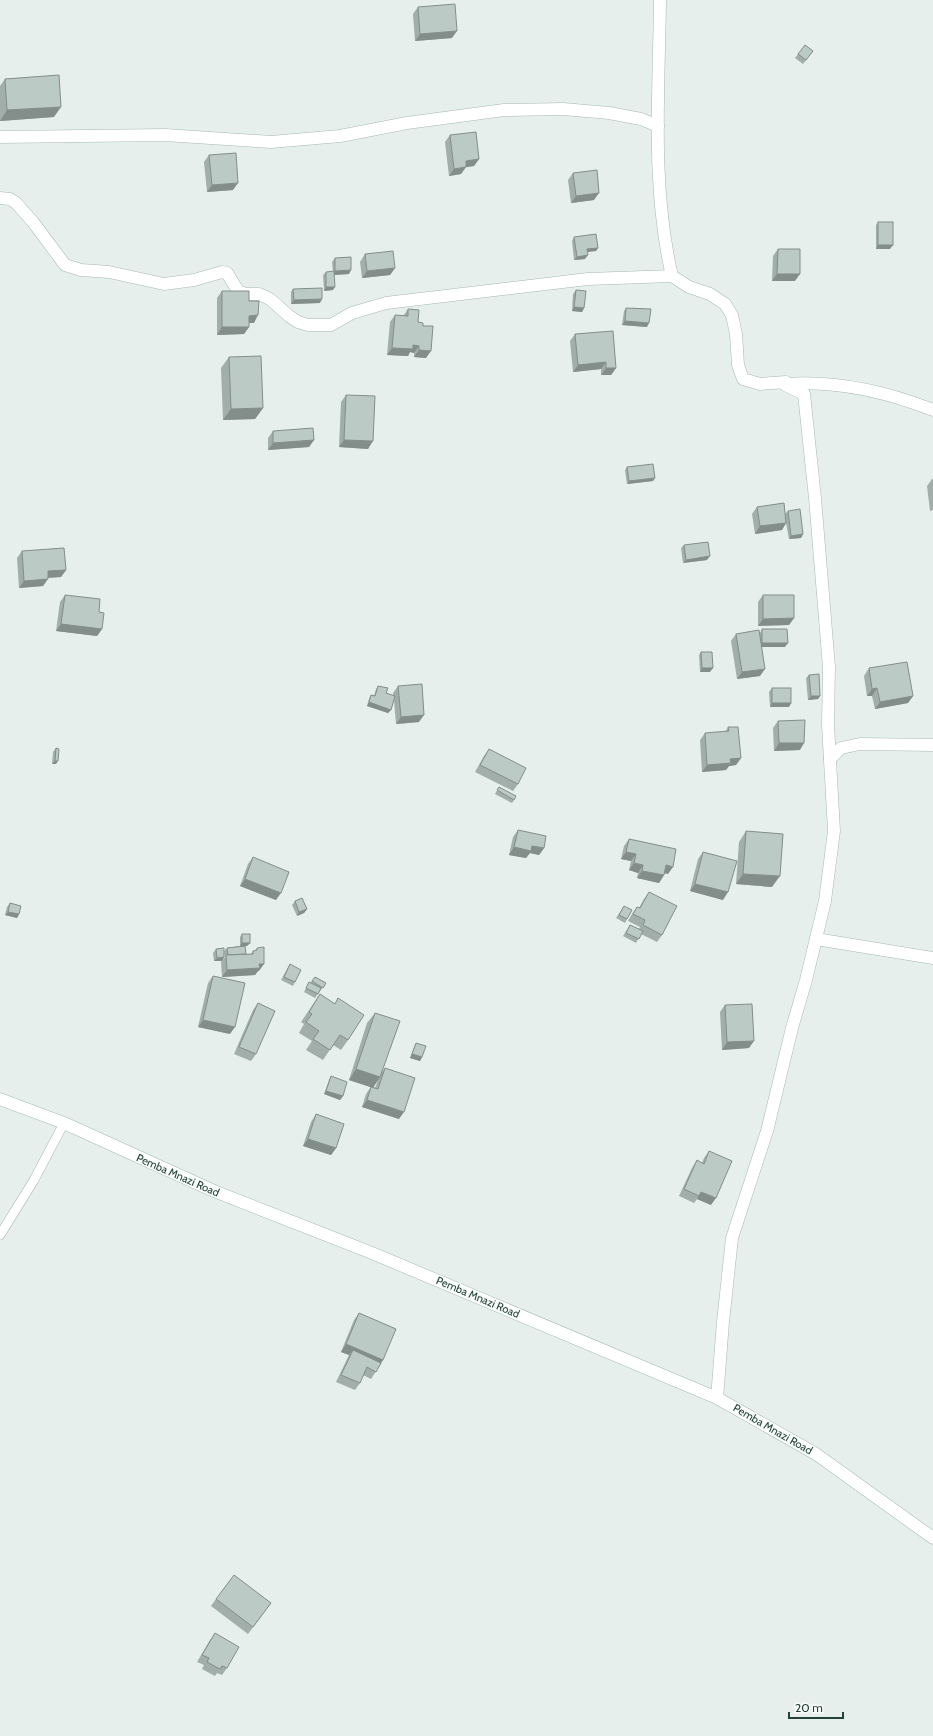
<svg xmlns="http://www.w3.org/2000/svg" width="933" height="1736" viewBox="0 0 933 1736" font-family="Cabin,sans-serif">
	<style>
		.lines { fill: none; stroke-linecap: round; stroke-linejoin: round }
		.lane-casing { stroke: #a8b8b2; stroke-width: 10 }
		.street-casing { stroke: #a8b8b2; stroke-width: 13 }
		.secondary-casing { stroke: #a4bbb3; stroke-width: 13 }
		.lane { stroke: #fff; stroke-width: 9 }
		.street { stroke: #fff; stroke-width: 12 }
		.secondary { stroke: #fff; stroke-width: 12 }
		.wall { fill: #a1aea9; fill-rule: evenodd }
		.shaded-wall { fill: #838d89 }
		.building { fill: #bbcac4; stroke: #838d89 }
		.labels { text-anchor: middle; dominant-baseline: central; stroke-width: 3; stroke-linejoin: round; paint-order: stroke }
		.street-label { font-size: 11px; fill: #24423a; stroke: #f7fbf9 }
	</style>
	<rect width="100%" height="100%" fill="#e6efeb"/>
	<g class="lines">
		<g class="lane-casing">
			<path id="lane" d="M0,1235L34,1180L64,1123"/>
		</g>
		<g class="street-casing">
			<g id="street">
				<path d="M660,0C659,92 651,186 672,276L689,287L710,294L725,304L732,315L736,334L738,365L743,379L760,384L786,382L785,385L804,394L815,498L829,667L828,725L834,831L825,901L806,980L792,1028L767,1131L732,1238L723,1322L717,1398"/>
				<path d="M0,137L165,135L271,142L340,136L407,123L504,110L563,109L609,113L641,119L658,126"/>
				<path d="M0,198L10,199L16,203L33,222L65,265L81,270L109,272L164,284L194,280L222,272L227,273L238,291L246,294H259L270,299L289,316L298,322L308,325H331L352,313L386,303L588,279L672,276"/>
				<path d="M786,384C836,380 887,392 933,410"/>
				<path d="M830,759L841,748L860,744L933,745"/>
				<path d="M816,939L933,958"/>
			</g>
		</g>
		<g class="secondary-casing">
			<path id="secondary" d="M0,1099L64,1123L214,1191L372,1253L717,1398L816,1454L933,1538"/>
		</g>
		<use href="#lane" class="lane"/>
		<use href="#street" class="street"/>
		<use href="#secondary" class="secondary"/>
	</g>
	<g class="wall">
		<path d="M418,7L452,38L415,41L413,14Z"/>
		<path d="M805,45L813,51L803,64L795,58Z"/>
		<path d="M5,79L54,117L0,121V86Z"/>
		<path d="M450,135L479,159L474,166L466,167L461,174L449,176L445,142Z"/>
		<path d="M209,155L233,190L207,192L204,162Z"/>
		<path d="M573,173L594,200L571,203L568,180Z"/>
		<path d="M878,222L890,249H876V225Z"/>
		<path d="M574,237L598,248L596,251L587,252L585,259L574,260L572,241Z"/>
		<path d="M778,249L795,281H772L773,256Z"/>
		<path d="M365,254L395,268L390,275L362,278L360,262Z"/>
		<path d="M335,258L349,274L334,275L333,290L324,291L323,275L326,272H333L332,262Z"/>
		<path d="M293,289L320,303L291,304V292Z"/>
		<path d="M576,290L584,308L582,312L572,311L573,294Z"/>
		<path d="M222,291L249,301L254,323H249V327L244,334L217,335V298Z"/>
		<path d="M626,308L647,327L622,325L624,311Z"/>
		<path d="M408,309L418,322L423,326L426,358L414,357V353L410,352L408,356L387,355L390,322L395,315H404Z"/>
		<path d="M575,334L616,368L611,375H601V369L573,372L570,341Z"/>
		<path d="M229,357L263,408L255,419L223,420L221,368Z"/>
		<path d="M346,395L368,449L339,447L341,402Z"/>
		<path d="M273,431L314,440L309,447L268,450V438Z"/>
		<path d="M627,467L655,478L653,481L627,484L625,470Z"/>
		<path d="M932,479H933V510L930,511L927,486Z"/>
		<path d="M757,507L785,514L788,511L803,534L801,538L789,539L786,523L782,530L755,534L752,514Z"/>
		<path d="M684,545L707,560L683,563L681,548Z"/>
		<path d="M22,551L66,570L61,577L48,578L43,586L19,588L17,558Z"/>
		<path d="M65,595L99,612L102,629L97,636L56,631L60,602Z"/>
		<path d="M763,595L794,618L789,625L758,626V602Z"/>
		<path d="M762,629L785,647H762L760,676L737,679L731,641L736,634L760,633Z"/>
		<path d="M701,652L710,672H700L699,655Z"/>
		<path d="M869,668L913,696L908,703L875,709L872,696H867L864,676Z"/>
		<path d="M809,675L820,696L818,699L808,700L806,678Z"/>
		<path d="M378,686L386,693L393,696V693L398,686L419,722L396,724L394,700L391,710L388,713L367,706L369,699L371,695L374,696L376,689Z"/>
		<path d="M772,688L791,703L789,707H770L769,692Z"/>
		<path d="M778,721L800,750L774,751L773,728Z"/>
		<path d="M728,727L741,758L736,765L729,766L726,770L702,772L700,740L705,733L725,732Z"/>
		<path d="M56,748V764H52L53,752Z"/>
		<path d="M489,749L518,784L513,791L475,772L484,756Z"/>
		<path d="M499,787L514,800L512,803L495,794Z"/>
		<path d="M518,830L544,848L539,855L530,853L526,858L509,855L513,837Z"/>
		<path d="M746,831L772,887L736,884L739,842Z"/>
		<path d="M629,839L668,874L664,873V875L659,883L637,878L638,873L629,870L631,861L621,859L624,846Z"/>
		<path d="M703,852L723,900L690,891L698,859Z"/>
		<path d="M253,857L276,900L240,886L248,864Z"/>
		<path d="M649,892L662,935L657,942L641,934L636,943L623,936L630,925L639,929L640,927L628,921L632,914L637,907L639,908L644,899Z"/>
		<path d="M295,901L307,909L304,913L297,916L292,905Z"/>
		<path d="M10,903L19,914L17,918L5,915L7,907Z"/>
		<path d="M624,906L627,919L625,923L616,918Z"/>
		<path d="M242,934L250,943L247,946H245L246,954H251L253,951L256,950L257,948L259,971H258L255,975L222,977L221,962L225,957L224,951L227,948L240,946V937Z"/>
		<path d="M216,949L224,957L222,961H214L213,953Z"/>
		<path d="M290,964L295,982L293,986L281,980Z"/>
		<path d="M213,976L230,1034L198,1027L208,983Z"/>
		<path d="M315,977L326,983L320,991L315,998L304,992L309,982L310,983Z"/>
		<path d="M320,994L335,1004L338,998L348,1040L341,1050L333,1045L323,1060L306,1050L312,1041L299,1033L304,1024L301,1022Z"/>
		<path d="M258,1003L256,1054L251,1061L234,1054L253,1010Z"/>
		<path d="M725,1005L749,1048L722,1050L720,1012Z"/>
		<path d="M375,1013L382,1072L385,1068L399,1119L362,1107L366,1094L371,1087L349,1080L367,1023ZM378,1080L375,1088L373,1087Z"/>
		<path d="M416,1043L422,1057L420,1061L410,1058L414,1047Z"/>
		<path d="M331,1076L343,1096L340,1100L324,1094L329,1080Z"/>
		<path d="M316,1114L336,1148L331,1155L303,1146L311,1122Z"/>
		<path d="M709,1151L711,1205L697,1199L694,1203L679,1196L692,1168L697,1160L702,1163L704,1158Z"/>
		<path d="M359,1313L383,1360L371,1379L363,1375L360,1383L355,1390L336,1382L349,1355L341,1352L354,1320Z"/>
		<path d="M216,1599L271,1603L248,1634L211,1606Z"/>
		<path d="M215,1633L227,1668L222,1675L217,1673L215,1676L202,1669L204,1665L197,1662L210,1640Z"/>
	</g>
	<g class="shaded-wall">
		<path d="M457,31L452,38L415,41L420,34Z"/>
		<path d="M61,107L54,117L0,121L7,110Z"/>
		<path d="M479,159L474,166L461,168L466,161Z"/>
		<path d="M466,167L461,174L449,176L454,169Z"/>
		<path d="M238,183L233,190L207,192L212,185Z"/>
		<path d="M599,193L594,200L571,203L576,196Z"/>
		<path d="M878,245H893L890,249H876Z"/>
		<path d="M598,248L596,251L584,252L587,249Z"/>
		<path d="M588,255L585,259L574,260L577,257Z"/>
		<path d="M395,268L390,275L362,278L367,271Z"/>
		<path d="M351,270L349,274L333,275L335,271Z"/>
		<path d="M777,274H800L795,281H772Z"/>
		<path d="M326,287H335L333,290L324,291Z"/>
		<path d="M322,299L320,303L291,304L294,300Z"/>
		<path d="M574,307L584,308L582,312L572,311Z"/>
		<path d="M258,315L254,323H244L249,316Z"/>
		<path d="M625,321L649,323L647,327L622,325Z"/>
		<path d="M222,327H249L244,334L217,335Z"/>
		<path d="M413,345L419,346L414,353L410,352L408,356L387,355L392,348Z"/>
		<path d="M419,350L431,351L426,358L414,357Z"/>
		<path d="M606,362L601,369L573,372L578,365Z"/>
		<path d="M606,368H616L611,375H601Z"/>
		<path d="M263,408L255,419L223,420L231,409Z"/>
		<path d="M314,440L309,447L268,450L273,443Z"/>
		<path d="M344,440L373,441L368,449L339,447Z"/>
		<path d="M655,478L653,481L627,484L629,481Z"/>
		<path d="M786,523L782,530L755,534L760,526Z"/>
		<path d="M803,534L801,538L789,539L791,536Z"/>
		<path d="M710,556L707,560L683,563L686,560Z"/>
		<path d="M66,570L61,577L43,578L48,571Z"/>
		<path d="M48,579L43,586L19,588L24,581Z"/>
		<path d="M794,618L789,625L758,626L763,619Z"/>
		<path d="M61,624L102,629L97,636L56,631Z"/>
		<path d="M762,643H788L785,647H760Z"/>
		<path d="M702,668H713L710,672H700Z"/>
		<path d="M765,669L760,676L737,679L742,672Z"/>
		<path d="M877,688L872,696H867L872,689Z"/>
		<path d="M811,696H820L818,699L808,700Z"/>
		<path d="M913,696L908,703L875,709L880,702Z"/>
		<path d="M369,702L391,710L388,713L367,706Z"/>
		<path d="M772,703H791L789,707H770Z"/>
		<path d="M424,715L419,722L396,724L401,717Z"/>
		<path d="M779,743H804L800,750L774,751Z"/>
		<path d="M741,758L736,765L729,766L726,770L702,772L707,765L730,759Z"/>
		<path d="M55,761H58L56,764H52Z"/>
		<path d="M532,846L544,848L539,855L530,853L526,858L509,855L514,847Z"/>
		<path d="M626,852L636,854L631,861L621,859Z"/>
		<path d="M634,863L643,865L638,873L629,870Z"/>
		<path d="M666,865L673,867L668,874L661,872Z"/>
		<path d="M642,871L664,875L659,883L637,878Z"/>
		<path d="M743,874L780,876L772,887L736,884Z"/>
		<path d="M245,879L281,893L276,900L240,886Z"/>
		<path d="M695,884L728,892L723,900L690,891Z"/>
		<path d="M307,909L304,913L297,916L299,912Z"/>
		<path d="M8,912L19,914L17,918L5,915Z"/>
		<path d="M242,943H250L247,946H240Z"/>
		<path d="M224,957L222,961H214L217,958Z"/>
		<path d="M259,964H264L259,971H258L255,975L222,977L227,970Z"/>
		<path d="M203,1020L235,1027L230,1034L198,1027Z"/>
		<path d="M754,1041L749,1048L722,1050L727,1042Z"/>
		<path d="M412,1054L422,1057L420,1061L410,1058Z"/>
		<path d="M356,1069L380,1077L373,1088L349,1080Z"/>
		<path d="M326,1091L343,1096L340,1100L324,1094Z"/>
		<path d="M367,1100L404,1112L399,1119L362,1107Z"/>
		<path d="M308,1139L336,1148L331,1155L303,1146Z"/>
		<path d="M701,1192L716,1198L711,1205L697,1199Z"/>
		<path d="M346,1344L383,1360L378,1368L353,1350L349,1355L341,1352Z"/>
	</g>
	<g class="building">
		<path d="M455,4L457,31L420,34L418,7Z"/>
		<path d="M805,45L813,51L806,60L798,54Z"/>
		<path d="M59,75L61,107L7,110L5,79Z"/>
		<path d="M476,132L479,159L466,161V167L454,169L450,135Z"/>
		<path d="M236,153L238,183L212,185L209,155Z"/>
		<path d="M597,170L599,193L576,196L573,173Z"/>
		<rect x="878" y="222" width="15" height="23"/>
		<path d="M596,234L598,248L587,249L588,255L577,257L574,237Z"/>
		<path d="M778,249H800V274H777Z"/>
		<path d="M393,251L395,268L367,271L365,254Z"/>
		<path d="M351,257V270L335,271V258Z"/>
		<path d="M334,271L335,287H326V272Z"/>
		<path d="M322,288V299L294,300L293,289Z"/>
		<path d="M576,290L586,291L584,308L574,307Z"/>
		<path d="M222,291H249V301H259L258,315L249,316V327H222Z"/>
		<path d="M626,308L651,309L649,323L625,321Z"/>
		<path d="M408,309L419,310L418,322L423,323V326H433L431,351L419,350V346L413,345V349L392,348L395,315L408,316Z"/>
		<path d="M613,331L616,368H606V362L578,365L575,334Z"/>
		<path d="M261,356L263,408L231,409L229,357Z"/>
		<path d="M346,395L375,396L373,441L344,440Z"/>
		<path d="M313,428L314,440L273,443V431Z"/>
		<path d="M653,464L655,478L629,481L627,467Z"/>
		<path d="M784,503L786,523L760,526L757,507Z"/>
		<path d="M800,509L803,534L791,536L788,511Z"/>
		<path d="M708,542L710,556L686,560L684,545Z"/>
		<path d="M64,548L66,570L48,571V579L24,581L22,551Z"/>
		<path d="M65,595L100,599L99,612L104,613L102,629L61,624Z"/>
		<path d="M763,595H794V618L763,619Z"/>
		<path d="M762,629H787L788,643H762Z"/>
		<path d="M759,630L765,669L742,672L736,634Z"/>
		<path d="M701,652H712L713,668H702Z"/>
		<path d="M907,662L913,696L880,702L877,688L872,689L869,668Z"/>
		<path d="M819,674L820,696H811L809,675Z"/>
		<path d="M422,684L424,715L401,717L398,686Z"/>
		<path d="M378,686L388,688L386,693L395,696L391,710L369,702L371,695L375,696Z"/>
		<rect x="772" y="688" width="19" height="15"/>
		<path d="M805,720L804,743H779L778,721Z"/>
		<path d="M728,727H738L741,758L730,759L731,763L707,765L705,733L729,731Z"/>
		<path d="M56,748L59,749L58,761H55Z"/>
		<path d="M489,749L526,768L518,784L480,765Z"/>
		<path d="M499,787L516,796L514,800L497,790Z"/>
		<path d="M518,830L546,836L544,848L532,846L531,851L514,847Z"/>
		<path d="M746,831L783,834L780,876L743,874Z"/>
		<path d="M629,839L676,849L673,867L666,865L664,875L642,871L643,865L634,863L636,854L626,852Z"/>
		<path d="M703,852L737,861L728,892L695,884Z"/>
		<path d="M253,857L289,872L281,893L245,879Z"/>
		<path d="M649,892L677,906L662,935L643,925L645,920L633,914L637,907L640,908Z"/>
		<path d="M302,898L307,909L299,912L295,901Z"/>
		<path d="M10,903L21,906L19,914L8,912Z"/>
		<path d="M624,906L632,910L627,919L619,915Z"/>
		<path d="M630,925L643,931L639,939L626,933Z"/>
		<rect x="242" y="934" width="8" height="9"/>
		<path d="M245,946L246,954L228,955L227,948Z"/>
		<path d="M264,947V964H259L260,968L227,970L226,955L253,954V951L257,950V948Z"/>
		<path d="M224,948V957L217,958L216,949Z"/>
		<path d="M290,964L301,970L295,982L284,977Z"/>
		<path d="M213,976L245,983L235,1027L203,1020Z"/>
		<path d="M315,977L326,983L323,988L312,981Z"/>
		<path d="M309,982L321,988L318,994L306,988Z"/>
		<path d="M320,994L335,1004L338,998L364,1015L348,1040L340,1035L330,1050L313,1039L319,1031L306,1022L312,1014L309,1012Z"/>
		<path d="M258,1003L275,1011L256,1054L239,1047Z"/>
		<path d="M752,1004L754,1041L727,1042L725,1005Z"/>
		<path d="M375,1013L400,1021L380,1077L356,1069Z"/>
		<path d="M416,1043L426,1046L422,1057L412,1054Z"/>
		<path d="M385,1068L415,1078L404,1112L367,1100L371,1087L378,1089Z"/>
		<path d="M331,1076L347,1082L343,1096L326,1091Z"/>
		<path d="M316,1114L344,1124L336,1148L308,1139Z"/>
		<path d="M709,1151L732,1161L716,1198L701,1192L699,1196L684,1189L697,1160L704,1164Z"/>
		<path d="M359,1313L396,1329L383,1360L346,1344Z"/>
		<path d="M353,1350L381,1363L376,1372L367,1367L360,1383L341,1375Z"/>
		<path d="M234,1575L271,1603L253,1627L216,1599Z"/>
		<path d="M215,1633L239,1647L227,1668L222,1666L220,1669L207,1662L209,1658L202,1655Z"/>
	</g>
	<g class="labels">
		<g class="street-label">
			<text transform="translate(178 1175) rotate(24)">Pemba Mnazi Road</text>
			<text transform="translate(478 1297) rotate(23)">Pemba Mnazi Road</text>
			<text transform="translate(773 1429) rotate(30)">Pemba Mnazi Road</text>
		</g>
	</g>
	<path d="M789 1712v6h54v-6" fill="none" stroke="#24423a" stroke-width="2"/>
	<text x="795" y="1712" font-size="12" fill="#24423a" stroke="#f7fbf9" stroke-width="3" paint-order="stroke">20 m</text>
</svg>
